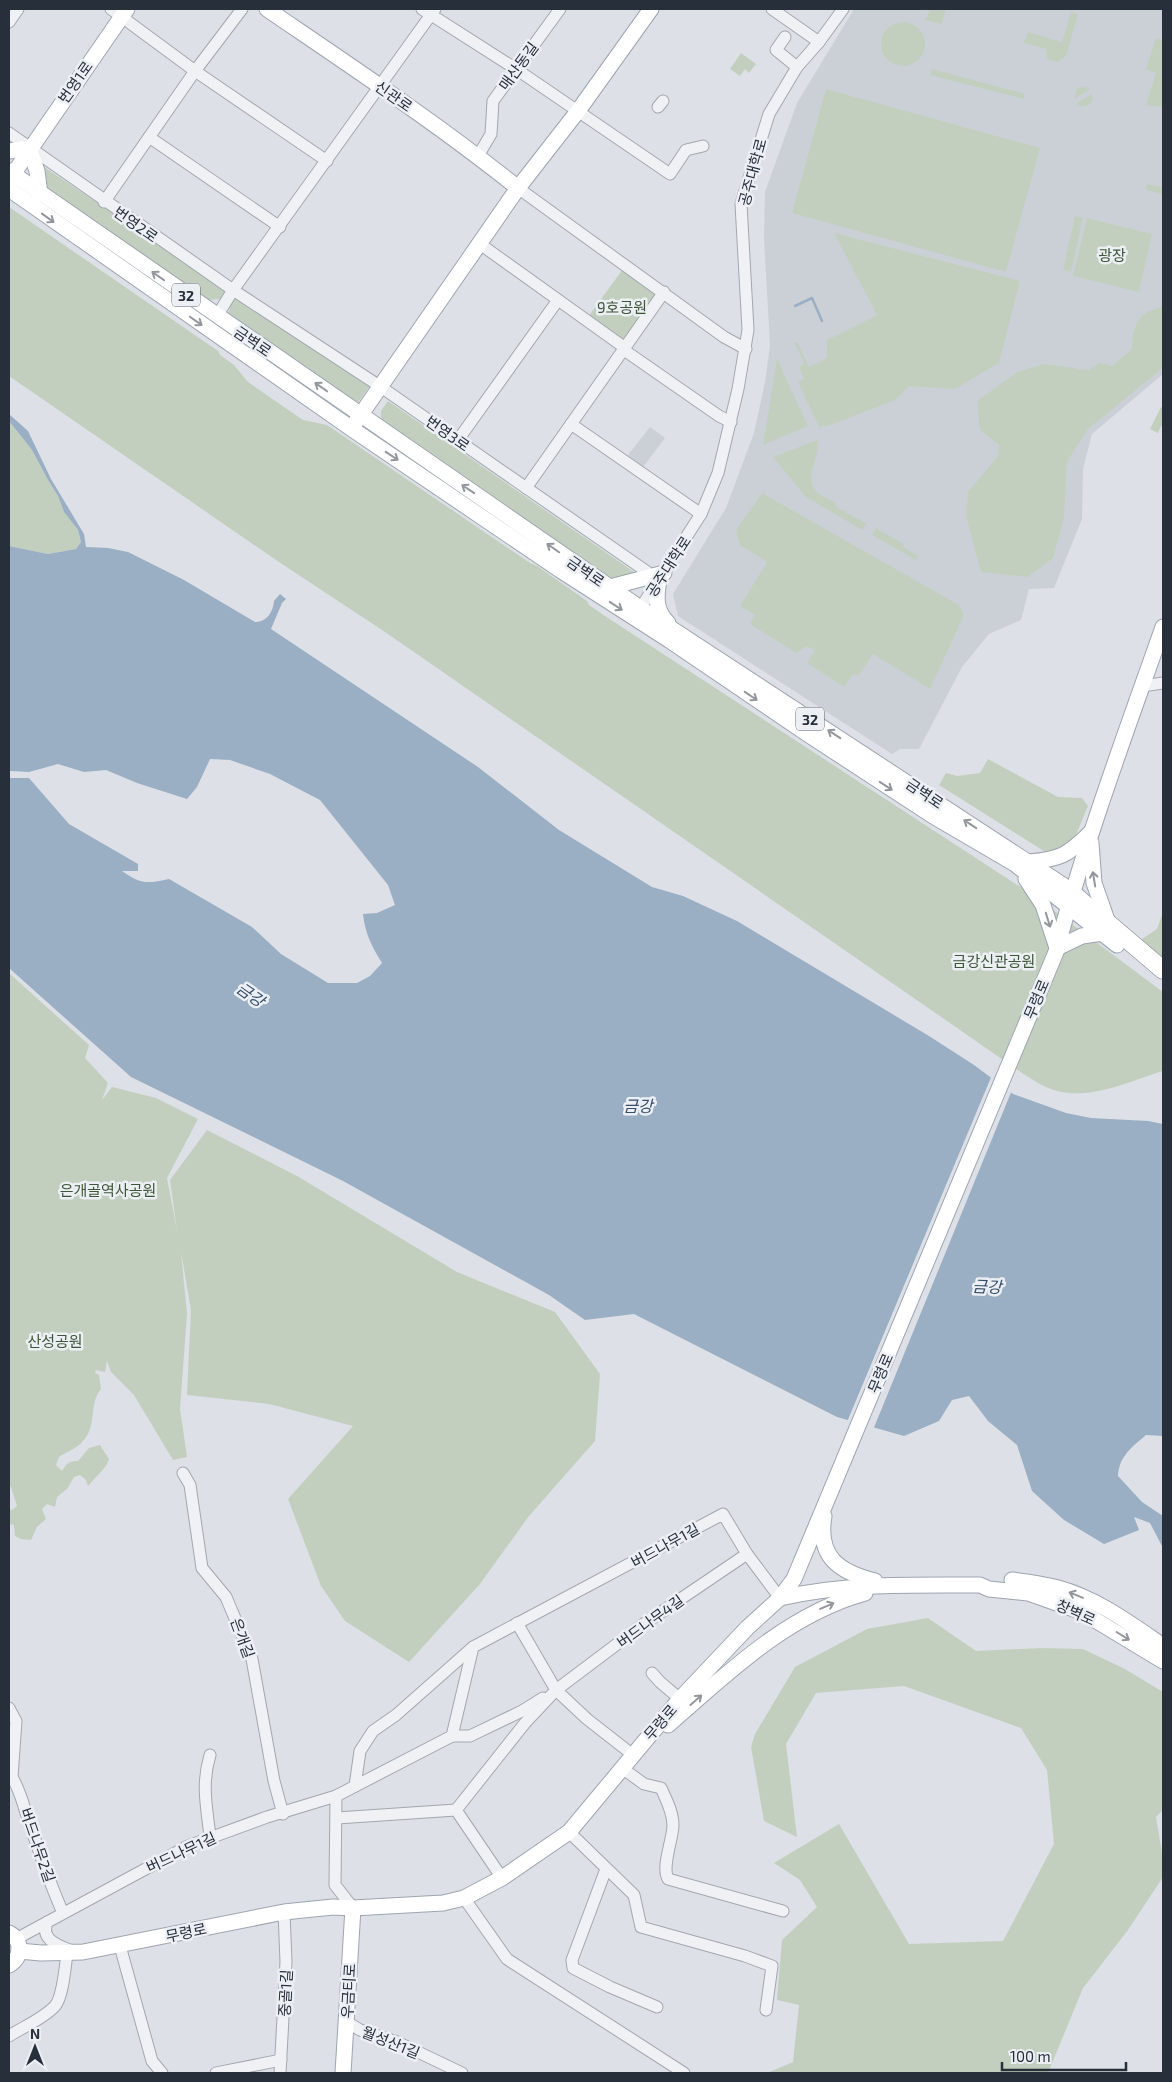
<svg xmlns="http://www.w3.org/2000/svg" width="1172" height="2082" viewBox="0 0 1172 2082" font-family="'Exo 2','Noto Sans KR',sans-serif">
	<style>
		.built { fill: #cbd0d7 }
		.green { fill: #c3cfbe }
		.water { fill: #9aafc4 }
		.pier { fill: #dde0e6 }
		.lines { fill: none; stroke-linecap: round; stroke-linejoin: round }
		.stream { stroke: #9aafc4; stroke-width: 2.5 }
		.minor-casing { stroke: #a3a7af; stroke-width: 13 }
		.major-casing { stroke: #9da5b1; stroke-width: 17 }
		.highway-casing { stroke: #858e9b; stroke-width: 19 }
		.minor { stroke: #eff1f4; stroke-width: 11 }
		.major { stroke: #fff; stroke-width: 15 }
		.highway { stroke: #fff; stroke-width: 18 }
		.oneway { stroke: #93979d }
		.labels { text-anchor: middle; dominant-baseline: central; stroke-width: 5; stroke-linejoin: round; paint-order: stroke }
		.shield { fill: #eceff4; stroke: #626972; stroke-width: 1 }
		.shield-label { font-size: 14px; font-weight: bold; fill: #272f3b }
		.street-label { font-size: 15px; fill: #272f3b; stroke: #eceff4 }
		.park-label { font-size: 15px; fill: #3c5636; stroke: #eceff4 }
		.water-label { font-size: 16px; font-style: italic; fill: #344e6c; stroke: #eceff4 }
	</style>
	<rect width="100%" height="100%" fill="#dde0e6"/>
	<g class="built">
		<path d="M854,9H1163V374L1092,434L1083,469L1082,519L1054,588L1029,589L1021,620L989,634L962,667L919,749H900L892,754L678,616L673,594L726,508L754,433L765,382L770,345L764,238L765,192L797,103Z"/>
		<path d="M650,427L665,438L643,467L628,455Z"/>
	</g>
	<g class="green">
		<path d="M931,9L946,11L941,24L925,20Z"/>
		<path d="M1071,12L1078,14L1066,56L1058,62L1047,59L1046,49L1024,43L1028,32L1062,42Z"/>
		<circle cx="903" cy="44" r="22"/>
		<path d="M1156,38L1163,40V107L1146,105L1156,73L1146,69Z"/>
		<path d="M741,53L756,64L749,73L745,69L740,76L730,69Z"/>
		<path d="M932,69L1025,94L1024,99L930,75Z"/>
		<path d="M1082,87L1090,89L1074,99L1077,89Z"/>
		<path d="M826,89L1040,148L1006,272L792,213Z"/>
		<path d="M1092,94V102C1087,106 1083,108 1076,104Z"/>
		<path d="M44,167L224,288V293L220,299L207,300L44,189L39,174Z"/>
		<path d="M1147,184L1163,187V194L1146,190Z"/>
		<path d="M9,207L218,351L220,355L234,365L248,382L303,420L327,425L530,563L537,566L587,601L589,605L605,616L1037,898L1163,992V1071C1130,1081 1092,1100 1057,1091C1045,1088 1035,1081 1025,1075L385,632L276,560L9,376Z"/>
		<path d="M1075,216L1083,218L1071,272L1063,270Z"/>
		<path d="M1087,218L1152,234L1139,292L1073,276Z"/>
		<path d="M834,233L1020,281L999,363L955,389L909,386L895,400L825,427L824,425L819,427L798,382L804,379L799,367L805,364L794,343L797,342L809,367L827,358V340L877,315Z"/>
		<path d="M623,269L658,295L621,345L586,320Z"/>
		<path d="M233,297L369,387L357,404L227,318Z"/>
		<path d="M1163,303V368L1088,429L1067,462L1064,518L1053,558L1028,577L981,572L966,516L968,492L998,456L999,445L980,430L977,401L1017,372L1044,364L1088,370L1099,363L1112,366L1132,349C1132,337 1134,320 1146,313C1152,309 1159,310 1163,303Z"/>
		<path d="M777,359L808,426L763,445Z"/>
		<path d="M388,401L634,572L614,581L381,421V411Z"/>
		<path d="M1161,407L1163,408V426H1161L1158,433L1150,429Z"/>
		<path d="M9,421L32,450L48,480L58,496L64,512L78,530L81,542L76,549L48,554L9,546Z"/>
		<path d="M817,440C822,458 801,478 818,493C823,497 831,500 836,503L835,506L867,524L862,530L806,497L773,457Z"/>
		<path d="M762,493L959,605L964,615L930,689L873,654L858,676L853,674L844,687L807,663L815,650L806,646L796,653L750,624L755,615L740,606L767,562L740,545L736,530Z"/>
		<path d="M876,528L904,544L903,547L918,556L916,560L872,535Z"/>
		<path d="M988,759L1058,797L1082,798L1088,806L1073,842L1063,851L1047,853L939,785L946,773L957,776L980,773Z"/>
		<path d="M1163,912V961L1149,949L1142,939L1157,929Z"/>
		<path d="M9,973L89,1045L85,1058L108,1083L102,1100L112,1087L156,1098L198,1119L167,1178L177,1231L170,1180L207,1130L297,1176L457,1272L555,1312L600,1374L595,1441L529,1516L480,1584L409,1662L345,1621L321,1586L288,1499L353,1426L269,1404L187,1395L191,1310L181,1252L187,1314L180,1409L187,1457L173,1460L134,1395L111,1372L107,1361L105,1372L96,1370L95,1373L99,1375L101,1389C88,1404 98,1427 82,1442C76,1449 66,1452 59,1457L56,1465L62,1471C67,1463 69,1461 78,1461L89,1448L100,1445L109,1459L106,1466L88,1486L86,1480L80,1475L74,1477L67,1489L57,1497L55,1507L47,1504L42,1509L46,1519L37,1527L31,1540L21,1539L15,1536L14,1525L9,1524V1509L12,1510L17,1506L11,1487L9,1485Z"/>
		<path d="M928,1618L976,1651L1041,1648L1083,1649L1125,1669L1163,1692V1810L1156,1817L1163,1859V1877L1128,1930L1083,1988L1048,2073H767L793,2062L799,2005L777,2000L782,1940L817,1907L800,1880L774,1863L839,1824L909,1944L1003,1941L1054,1844L1047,1770L1021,1728L904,1686L816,1693L786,1744L797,1837L764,1821L751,1747L755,1734L795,1667L867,1629Z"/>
	</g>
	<path class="water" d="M9,414L28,431L51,479L84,534L86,547L108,548L128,552L184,580L255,622C267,622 273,612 274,601L280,594L286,599L282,603L271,629L478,767L559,830L652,887L683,896L737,921L929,1036L974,1065L1013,1094L1066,1113L1091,1118L1148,1121L1163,1124V1436L1146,1435C1132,1447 1119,1456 1118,1476L1142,1502L1163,1516V1548L1150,1523L1134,1517L1139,1530L1104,1544L1064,1520L1032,1491L1017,1445L988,1421L969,1396L952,1400L939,1421L904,1436L837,1417L634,1314L585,1320L549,1295L343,1181L131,1077L9,968V778H29L69,824L138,864V871H122C140,884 147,884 169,879L252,927L281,954L328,983H357L370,976L382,963C372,947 365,933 363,914L377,913L395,905L388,885L320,800L270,774L230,760L210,759L197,787L187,799L137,783L106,770L84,772L58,764L29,772L10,771L9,777V546L48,554L76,549L81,542L78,530L64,512L58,496L48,480L32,450L9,421Z"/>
	<path class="pier" d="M992,1075L1012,1090L873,1430L847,1422Z"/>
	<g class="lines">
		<path class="stream" d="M795,306L812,298L822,321"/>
		<g class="minor-casing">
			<g id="minor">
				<path d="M111,9L195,71L327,161"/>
				<path d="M422,9L516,69L670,174L686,150L703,146"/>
				<path d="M772,9L819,42"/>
				<path d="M9,22L18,9"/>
				<path d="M785,37L776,50L797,67"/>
				<path d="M658,107L663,101"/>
				<path d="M9,133L233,290L381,387L656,578"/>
				<path d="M149,137L280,227"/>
				<path d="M478,156L491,134L493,101L560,9"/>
				<path d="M518,188L724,337L746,349"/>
				<path d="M104,202L195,71L242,9"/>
				<path d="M480,244L621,345L624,350L719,416L731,422"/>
				<path d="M217,316L233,290L435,9"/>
				<path d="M571,424L701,514"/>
				<path d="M458,440L558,300"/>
				<path d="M526,488L664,292"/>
				<path d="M636,615L701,514L718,473L738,389L748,330L741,204L769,114L797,67L819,42L843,9"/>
				<path d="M1142,686L1163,683"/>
				<path d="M183,1473L190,1485L202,1568L226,1597L252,1659L274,1781L283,1814"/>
				<path d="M517,1623L556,1690L587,1719L633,1755"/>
				<path d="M652,1673L660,1682L680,1699"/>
				<path d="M9,1708L16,1721L12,1777H9"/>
				<path d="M452,1736H470L522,1711L543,1698"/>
				<path d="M622,1768L644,1784L661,1788C666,1799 673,1812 673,1825C673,1839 661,1867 668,1879L783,1911"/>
				<path d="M12,1777C21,1792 24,1808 30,1825C40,1854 50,1884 63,1913"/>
				<path d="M355,1786L360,1751L373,1731L396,1715L473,1647"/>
				<path d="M336,1796L335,1885L353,1908"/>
				<path d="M456,1810L525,1723L556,1690L645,1623L747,1554"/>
				<path d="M456,1810L502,1878"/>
				<path d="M337,1818L456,1810"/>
				<path d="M569,1832L634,1895L641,1927L745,1956L772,1966L766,2010"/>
				<path d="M210,1837C207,1808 201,1785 210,1755"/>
				<path d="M606,1869L572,1960L573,1968L610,1987L657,2007"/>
				<path d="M464,1898L507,1959L684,2073"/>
				<path d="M47,1922C40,1940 58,1945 72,1951"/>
				<path d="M16,1939L188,1846L267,1817L336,1796L452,1736L473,1647L723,1514L747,1554L780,1598"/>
				<path d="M120,1946L152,2061L162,2073"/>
				<path d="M347,2022L360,2030L397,2042L462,2073"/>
				<path d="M9,2036C23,2027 43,2019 55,2006C63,1997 65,1967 67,1954"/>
				<path d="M216,2073L281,2060"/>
				<path d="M280,2073L286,1962L284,1912"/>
			</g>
		</g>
		<g class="major-casing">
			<g id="major">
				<path d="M267,9C352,67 438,124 518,188"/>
				<path d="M9,151L29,148L37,171L40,194"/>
				<path d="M9,171L640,608L1072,891L1109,924"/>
				<path d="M9,180L127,9"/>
				<path d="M9,189L352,429L560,570L669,640L809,735L933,816L1015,864L1117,945"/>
				<path d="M355,423L518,188L578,111L651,9"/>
				<path d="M659,580C656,597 655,610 668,623"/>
				<path d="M610,587L664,573"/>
				<path d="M1091,843L1094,883L1107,920"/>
				<path d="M1029,862C1061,859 1068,855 1090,833"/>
				<path d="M1026,879L1043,905L1057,948"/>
				<path d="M1057,948L1082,936L1103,933"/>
				<path d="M824,1516C817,1557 839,1572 875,1581"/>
				<path d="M1012,1580C1028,1582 1043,1584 1058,1588C1096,1598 1131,1624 1163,1646"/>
				<path d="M780,1598C846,1583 913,1585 980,1585L989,1589L1028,1593L1082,1612L1163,1661"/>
				<path d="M668,1725C728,1673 786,1615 865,1593"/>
				<path d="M9,1933C23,1941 22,1957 9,1965"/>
				<path d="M19,1951L41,1953L83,1952L284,1912L333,1907L353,1908L443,1903L464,1898L502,1878L569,1832L680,1699L747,1628L780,1598L794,1579L1056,952C1085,842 1125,735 1163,627"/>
				<path d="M343,2073L353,1908"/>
			</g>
		</g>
		<g class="highway-casing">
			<path id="highway" d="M1109,924L1163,970"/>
		</g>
		<use href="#minor" class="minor"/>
		<use href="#major" class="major"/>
		<use href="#highway" class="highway"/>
	</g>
	<defs><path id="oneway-shaft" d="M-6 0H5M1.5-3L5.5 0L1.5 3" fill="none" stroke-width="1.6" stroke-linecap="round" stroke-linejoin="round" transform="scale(1.25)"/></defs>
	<g class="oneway">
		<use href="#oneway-shaft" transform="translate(48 218) rotate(36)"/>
		<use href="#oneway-shaft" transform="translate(158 276) rotate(-145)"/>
		<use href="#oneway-shaft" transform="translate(196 321) rotate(35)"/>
		<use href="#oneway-shaft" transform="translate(321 387) rotate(-145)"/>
		<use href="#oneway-shaft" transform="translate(392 456) rotate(34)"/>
		<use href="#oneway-shaft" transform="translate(468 489) rotate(-146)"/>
		<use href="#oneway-shaft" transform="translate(553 548) rotate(-145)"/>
		<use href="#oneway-shaft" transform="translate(616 606) rotate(33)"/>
		<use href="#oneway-shaft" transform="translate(751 696) rotate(34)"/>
		<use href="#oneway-shaft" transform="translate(834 734) rotate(-147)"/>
		<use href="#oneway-shaft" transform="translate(886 786) rotate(33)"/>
		<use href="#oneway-shaft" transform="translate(970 824) rotate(-147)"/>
		<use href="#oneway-shaft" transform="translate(1094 879) rotate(-99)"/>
		<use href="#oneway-shaft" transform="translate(1048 920) rotate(73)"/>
		<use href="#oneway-shaft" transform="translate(1076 1595) rotate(-158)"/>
		<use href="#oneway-shaft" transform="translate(827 1606) rotate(-23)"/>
		<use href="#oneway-shaft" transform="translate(1123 1636) rotate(32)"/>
		<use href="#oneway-shaft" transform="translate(696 1700) rotate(-41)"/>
	</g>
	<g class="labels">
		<g class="shield">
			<rect x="172" y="283.5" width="28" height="23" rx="4"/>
			<rect x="796" y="707.5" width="28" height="23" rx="4"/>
		</g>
		<g class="shield-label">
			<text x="186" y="295">32</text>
			<text x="810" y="719">32</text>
		</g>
		<g class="street-label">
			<text transform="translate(518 66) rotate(-54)">매산동길</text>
			<text transform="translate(75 82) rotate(-55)">번영1로</text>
			<text transform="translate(394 96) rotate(35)">신관로</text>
			<text transform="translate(752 172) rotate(-75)">공주대학로</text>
			<text transform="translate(136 224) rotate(35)">번영2로</text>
			<text transform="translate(253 341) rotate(34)">금벽로</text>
			<text transform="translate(448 433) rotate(35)">번영3로</text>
			<text transform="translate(668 566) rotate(-57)">공주대학로</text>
			<text transform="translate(586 571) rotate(35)">금벽로</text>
			<text transform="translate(925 793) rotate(34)">금벽로</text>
			<text transform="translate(1036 999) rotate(-67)">무령로</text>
			<text transform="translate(880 1373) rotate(-67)">무령로</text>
			<text transform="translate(665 1545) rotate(-29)">버드나무1길</text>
			<text transform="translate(1076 1612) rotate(24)">창벽로</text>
			<text transform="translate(650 1621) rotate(-36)">버드나무4길</text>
			<text transform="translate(243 1638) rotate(70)">은개길</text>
			<text transform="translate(660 1722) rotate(-49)">무령로</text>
			<text transform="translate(38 1845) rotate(71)">버드나무2길</text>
			<text transform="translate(181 1852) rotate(-25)">버드나무1길</text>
			<text transform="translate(186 1932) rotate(-12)">무령로</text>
			<text transform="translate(348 1991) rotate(-87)">우금티로</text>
			<text transform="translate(285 1993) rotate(-87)">중골1길</text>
			<text transform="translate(391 2042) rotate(22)">월성산1길</text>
		</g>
		<g class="park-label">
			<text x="1112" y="255">광장</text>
			<text x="622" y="307">9호공원</text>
			<text x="994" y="961">금강신관공원</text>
			<text x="108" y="1190">은개골역사공원</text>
			<text x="55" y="1341">산성공원</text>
		</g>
		<g class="water-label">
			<text transform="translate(251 994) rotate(35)">금강</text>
			<text x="638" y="1105">금강</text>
			<text transform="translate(987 1286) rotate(2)">금강</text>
		</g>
	</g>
	<rect width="1172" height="2082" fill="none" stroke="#272f3b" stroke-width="20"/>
	<g transform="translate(35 2047)" stroke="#eceff4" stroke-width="4" paint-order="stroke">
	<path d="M0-4L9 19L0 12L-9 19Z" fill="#272f3b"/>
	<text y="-8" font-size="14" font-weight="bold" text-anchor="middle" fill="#272f3b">N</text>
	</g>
	<path d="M1002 2062v8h124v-8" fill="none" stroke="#272f3b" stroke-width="2.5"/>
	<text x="1010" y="2062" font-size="15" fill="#272f3b" stroke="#eceff4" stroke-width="4" paint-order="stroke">100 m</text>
</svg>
